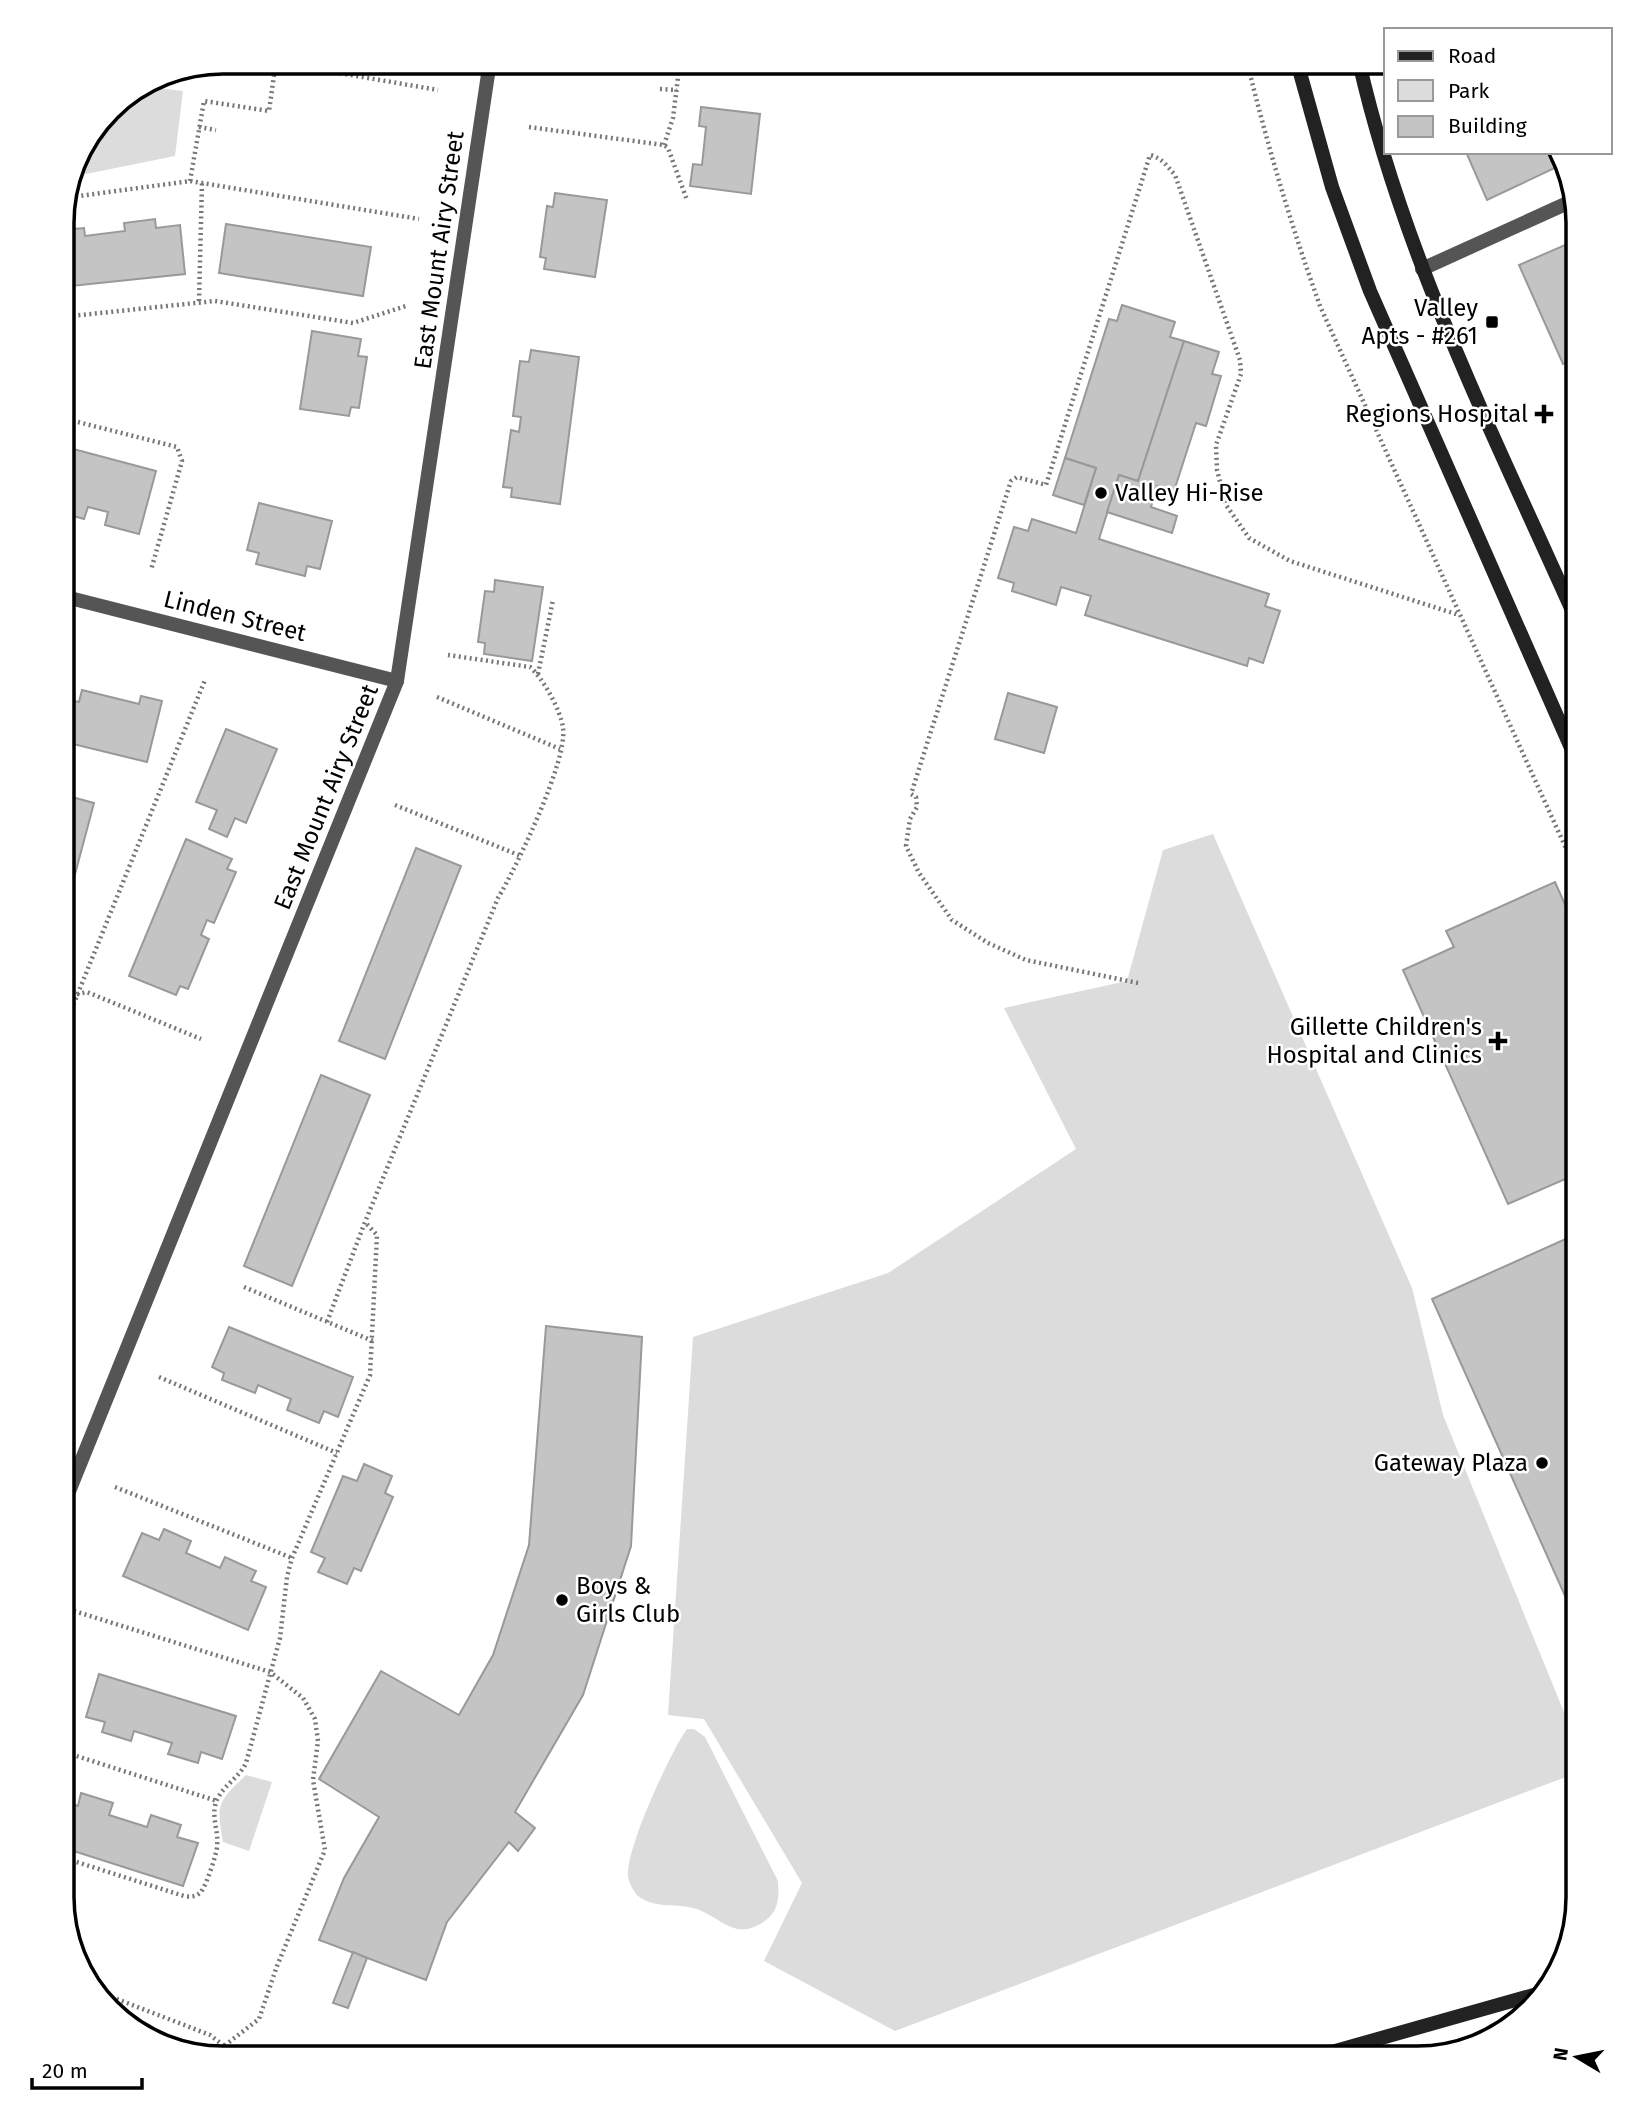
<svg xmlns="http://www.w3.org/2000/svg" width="1640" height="2120" viewBox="0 0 1640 2120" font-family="'Fira Sans',sans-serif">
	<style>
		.green { fill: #dcdcdc }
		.building { fill: #c4c4c4; stroke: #999; stroke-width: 2 }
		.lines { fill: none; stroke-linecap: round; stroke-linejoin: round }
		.path { stroke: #777; stroke-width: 4.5; stroke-dasharray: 2 3.5; stroke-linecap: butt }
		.lane { stroke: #555; stroke-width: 14 }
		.street { stroke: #555; stroke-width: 14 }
		.secondary { stroke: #222; stroke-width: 14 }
		.poi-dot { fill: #000; stroke: #fff; stroke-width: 2.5 }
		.labels { text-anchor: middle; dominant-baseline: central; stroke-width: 5; stroke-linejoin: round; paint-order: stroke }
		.street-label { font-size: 24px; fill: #000; stroke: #fff }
		.poi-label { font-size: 24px; fill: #000; stroke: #fff; text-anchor: end }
		.rim { fill: none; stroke: #000; stroke-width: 3.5 }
	</style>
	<rect width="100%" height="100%" fill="#fff"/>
	<g class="green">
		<path d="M141,86L183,91L175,156L71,177L78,151L116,102Z"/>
		<path d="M1213,834L1412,1288L1443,1415L1579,1749V1772L895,2031L764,1961L802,1883L704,1719L668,1715L693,1337L888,1273L1076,1149L1004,1008L1127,981L1163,850Z"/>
		<path d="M687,1729H694L705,1737L778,1881C779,1897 779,1910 766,1920C735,1944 720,1915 693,1908C675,1903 653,1909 637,1895C633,1890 629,1883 628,1876C626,1848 670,1753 687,1729Z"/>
		<path d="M246,1775L272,1782L249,1851L223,1842C216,1803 218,1802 246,1775Z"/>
	</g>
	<g class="building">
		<path d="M701,107L760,114L751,194L690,186L693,164L702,165L706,127L699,126Z"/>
		<path d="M1466,152H1557L1561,165L1487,200Z"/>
		<path d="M555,193L607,200L595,277L544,269L546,258L540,257L547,206L553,207Z"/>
		<path d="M155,219L156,228L180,225L185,274L62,287V230L84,228L85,236L125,231L124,223Z"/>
		<path d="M226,224L371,247L363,296L219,273Z"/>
		<path d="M1579,239V357L1563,364L1519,265Z"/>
		<path d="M1122,305L1175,322L1170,337L1184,341L1138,481L1119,475L1099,539L1269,594L1265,606L1280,611L1263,663L1249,658L1247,666L1085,615L1091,596L1061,587L1056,605L1012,591L1014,583L998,578L1014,527L1028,531L1032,519L1076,533L1096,468L1065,458L1109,319L1117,321Z"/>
		<path d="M312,331L361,339L358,356L367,357L359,408L351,407L349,416L300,409Z"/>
		<path d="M1184,341L1219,352L1212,374L1221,376L1206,426L1196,423L1174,491L1157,486L1151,507L1177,516L1172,533L1107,512L1119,475L1138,481Z"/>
		<path d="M531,350L579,357L560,504L511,497L512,488L503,487L511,430L519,432L521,417L513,416L520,361L529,362Z"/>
		<path d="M62,446L156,471L139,534L105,525L108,512L88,507L84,519L62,513Z"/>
		<path d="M1065,458L1096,468L1084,505L1053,495Z"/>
		<path d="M259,503L332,521L320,569L307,566L305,576L256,564L259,553L247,550Z"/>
		<path d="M495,580L543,587L532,661L484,654L485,643L478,642L485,591L494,592Z"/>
		<path d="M82,690L139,704L141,696L162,701L147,762L69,743L74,722L62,718V698L79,702Z"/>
		<path d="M1008,693L1057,707L1044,753L995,739Z"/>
		<path d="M226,729L277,749L246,823L235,818L227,837L209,829L217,810L196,802Z"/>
		<path d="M61,794L94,803L61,927Z"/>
		<path d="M186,839L232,859L227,869L236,872L214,923L207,920L201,935L209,939L188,989L180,986L176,995L129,976Z"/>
		<path d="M416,848L461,866L385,1059L339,1041Z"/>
		<path d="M1555,882L1579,936V1173L1508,1204L1403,970L1454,947L1446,931Z"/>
		<path d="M321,1075L370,1095L292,1286L244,1266Z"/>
		<path d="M1579,1233V1627L1432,1299Z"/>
		<path d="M546,1326L642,1337L631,1546L583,1695L515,1812L535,1828L518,1851L509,1842L447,1922L426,1980L319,1940L344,1878L379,1817L319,1779L381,1671L459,1715L493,1655L529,1545Z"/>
		<path d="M229,1327L353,1377L338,1417L324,1411L319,1423L287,1410L291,1399L258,1385L255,1393L222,1380L224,1373L212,1367Z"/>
		<path d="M364,1464L392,1476L385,1493L393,1497L361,1571L354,1568L347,1584L318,1572L325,1558L311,1552L343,1476L357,1481Z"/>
		<path d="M164,1529L191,1541L186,1553L220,1568L225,1557L256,1571L251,1581L266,1587L248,1630L123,1576L142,1533L159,1540Z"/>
		<path d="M99,1674L236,1716L222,1759L201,1752L198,1763L168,1754L172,1743L134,1731L131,1741L102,1732L105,1722L86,1717Z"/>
		<path d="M81,1793L113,1803L109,1815L147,1827L151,1815L181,1825L177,1837L198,1843L183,1886L61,1847V1800L78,1806Z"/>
		<path d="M353,1952L367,1958L348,2008L333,2003Z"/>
	</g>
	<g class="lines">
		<g class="path">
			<path d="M275,62L438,90"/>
			<path d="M1247,62C1267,144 1291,225 1320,306L1579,877"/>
			<path d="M660,89L677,90"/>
			<path d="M199,127L216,130"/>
			<path d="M529,127L664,145L668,148L687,200"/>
			<path d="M664,145L673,118L680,61"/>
			<path d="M190,181L204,101L269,111L276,61"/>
			<path d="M65,198L190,181L419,219"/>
			<path d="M199,301L202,183"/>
			<path d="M62,317L215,301L353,323L406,306"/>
			<path d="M62,418L177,447L182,461L151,570"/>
			<path d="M538,674L553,600"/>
			<path d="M437,697L560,749"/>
			<path d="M395,805L521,856"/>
			<path d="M1138,983L1026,960L988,943L952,920L919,873L906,846L910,819L917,807L916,797L911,794L1011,481L1017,477L1046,485L1150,155C1162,158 1167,166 1175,175L1240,360L1241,374L1216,445L1217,470L1226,505L1249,538L1290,561L1459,615"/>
			<path d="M61,990L78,994L87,992L201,1039"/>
			<path d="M61,1035L205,680"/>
			<path d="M244,1287L373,1341"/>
			<path d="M327,1322L365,1222L498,898C516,868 568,760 563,728C561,711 543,678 530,667L448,655"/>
			<path d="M159,1377L337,1453"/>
			<path d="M115,1487L292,1558"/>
			<path d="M74,1611L270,1672L303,1698L315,1719L318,1741L313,1780L325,1850L277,1966L259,2019L224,2046L220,2058"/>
			<path d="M61,1751L217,1801"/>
			<path d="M61,1772L67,1753"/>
			<path d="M61,1857L184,1896C190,1897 195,1897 200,1893C205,1889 217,1854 217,1846C219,1831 211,1818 216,1802C222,1786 239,1778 246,1763L280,1638L287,1577L292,1558L370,1375L377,1235L365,1222"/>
			<path d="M91,1989L210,2035L224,2046"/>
		</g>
		<path class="lane" d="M1422,269L1572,201"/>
		<g class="street">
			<path d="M62,596L397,681"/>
			<path d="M61,1511L397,681L490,61"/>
		</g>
		<g class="secondary">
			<path d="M1297,62L1332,187L1370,291L1579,766"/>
			<path d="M1359,62C1404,260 1497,441 1579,626"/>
			<path d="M1307,2059L1544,1992"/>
		</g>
	</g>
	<g class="poi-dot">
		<rect x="1485" y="315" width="14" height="14" rx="3.5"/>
		<path d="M1540.5 403.5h7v7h7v7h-7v7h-7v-7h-7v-7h7z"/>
		<circle cx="1101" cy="493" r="7"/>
		<path d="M1494.5 1030.5h7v7h7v7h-7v7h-7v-7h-7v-7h7z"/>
		<circle cx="1542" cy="1463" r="7"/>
		<circle cx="562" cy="1600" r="7"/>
	</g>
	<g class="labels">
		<g class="street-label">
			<text transform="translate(439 250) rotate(-82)">East Mount Airy Street</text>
			<text transform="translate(235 616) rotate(14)">Linden Street</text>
			<text transform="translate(326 797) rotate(-68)">East Mount Airy Street</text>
		</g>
		<g class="poi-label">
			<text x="1478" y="308">Valley<tspan x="1478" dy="28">Apts - #261</tspan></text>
			<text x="1528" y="414">Regions Hospital</text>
			<text x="1115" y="493" text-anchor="start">Valley Hi-Rise</text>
			<text x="1482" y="1027">Gillette Children's<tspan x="1482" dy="28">Hospital and Clinics</tspan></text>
			<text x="1528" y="1463">Gateway Plaza</text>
			<text x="576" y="1586" text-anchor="start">Boys &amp;<tspan x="576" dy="28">Girls Club</tspan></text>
		</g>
	</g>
	<path d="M0 0H1640V2120H0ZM223 74H1417A149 149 0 0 1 1566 223V1897A149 149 0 0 1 1417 2046H223A149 149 0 0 1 74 1897V223A149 149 0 0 1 223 74Z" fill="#fff" fill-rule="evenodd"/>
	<path class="rim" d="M223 74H1417A149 149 0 0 1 1566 223V1897A149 149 0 0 1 1417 2046H223A149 149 0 0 1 74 1897V223A149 149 0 0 1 223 74Z"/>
	<rect x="1384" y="28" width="228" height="126" fill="#ffffff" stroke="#999999" stroke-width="2"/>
	<rect x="1398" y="51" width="35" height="10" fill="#222222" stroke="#999999" stroke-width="2"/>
	<text x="1448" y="63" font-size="21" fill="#000000">Road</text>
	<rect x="1398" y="80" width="35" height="21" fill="#dcdcdc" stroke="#999999" stroke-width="2"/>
	<text x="1448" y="98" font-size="21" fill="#000000">Park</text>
	<rect x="1398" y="116" width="35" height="21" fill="#c4c4c4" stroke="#999999" stroke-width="2"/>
	<text x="1448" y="133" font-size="21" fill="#000000">Building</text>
	<g transform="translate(1577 2057) rotate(280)" stroke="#ffffff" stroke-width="5" paint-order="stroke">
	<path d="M0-5L12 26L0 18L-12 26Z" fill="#000000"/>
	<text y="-10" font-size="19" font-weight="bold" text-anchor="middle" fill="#000000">N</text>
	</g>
	<path d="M32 2078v10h110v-10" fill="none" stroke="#000000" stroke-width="3.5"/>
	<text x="42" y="2078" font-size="21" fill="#000000" stroke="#ffffff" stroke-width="5" paint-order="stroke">20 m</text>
</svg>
